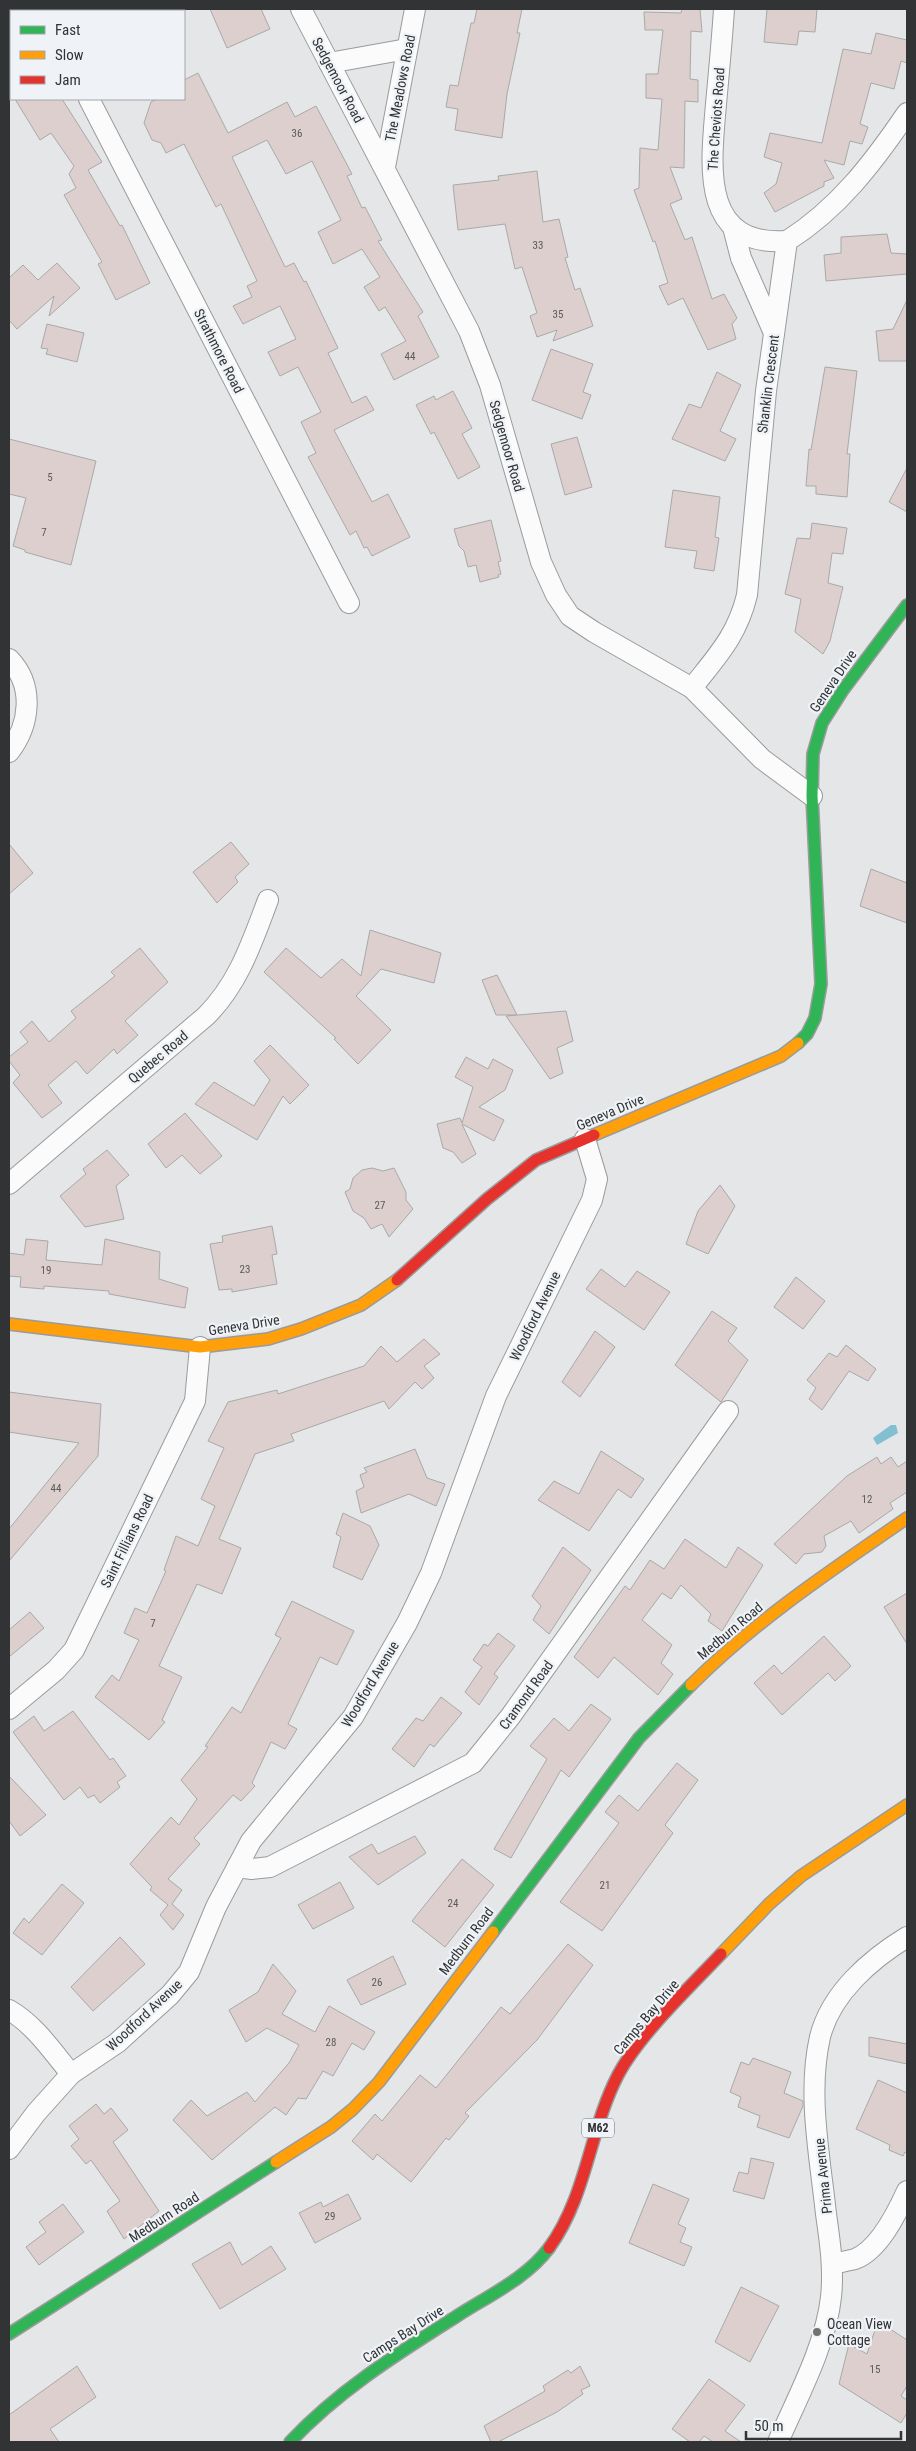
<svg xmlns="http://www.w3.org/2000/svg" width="916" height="2451" viewBox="0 0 916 2451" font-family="'Roboto Condensed',sans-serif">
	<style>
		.water { fill: #82bfd0 }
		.building { fill: #dccfcd; stroke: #a9a9a9 }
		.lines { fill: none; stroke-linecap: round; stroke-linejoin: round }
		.street-casing { stroke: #999b9c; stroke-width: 22 }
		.fast-casing { stroke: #999b9c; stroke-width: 14 }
		.slow-casing { stroke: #999b9c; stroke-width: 14 }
		.jam-casing { stroke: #999b9c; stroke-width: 14 }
		.street { stroke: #fbfbfc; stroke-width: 20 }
		.fast { stroke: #30b455; stroke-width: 11 }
		.slow { stroke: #ff9f0a; stroke-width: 11 }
		.jam { stroke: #e5322d; stroke-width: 11 }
		.poi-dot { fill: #707273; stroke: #eff3f7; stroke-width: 2 }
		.labels { text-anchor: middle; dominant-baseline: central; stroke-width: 4.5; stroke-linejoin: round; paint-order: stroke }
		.number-label { font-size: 11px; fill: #5c5a5a }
		.shield { fill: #eff3f7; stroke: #6a6d6e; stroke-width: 1 }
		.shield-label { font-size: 12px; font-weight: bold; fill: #313334 }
		.street-label { font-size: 14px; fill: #313334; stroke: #eff3f7 }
		.poi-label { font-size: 14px; fill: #313334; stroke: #eff3f7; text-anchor: start }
	</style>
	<rect width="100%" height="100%" fill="#e4e6e8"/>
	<path class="water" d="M891,1425H896L898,1433L877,1445L873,1438Z"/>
	<g class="building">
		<path d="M210,9H261L270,29L227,48Z"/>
		<path d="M477,9H522L517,33H520L507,94L502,138L455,130L458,109L446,107L450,85L458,86L471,23H474Z"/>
		<path d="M682,9H700L702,32L691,31L690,79L698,80V102L685,101L684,168L670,167L682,199L670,204L685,240L692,237L712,299L724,294L737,318L732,324L736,339L708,350L683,298L668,305L659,286L668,283L655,241L653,242L634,190L639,188L640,148L658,150L662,99L646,98V74H658L663,30H645L644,12L681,13Z"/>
		<path d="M767,9H817L815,32L799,31L797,45L764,42Z"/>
		<path d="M876,33L907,40V63L901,61L894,89L871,83L860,124L868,127L862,144L850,141L844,165L824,160L834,178L824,182V186L775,212L764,193L776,184L782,163L764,157L770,133L822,143L843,49L871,54Z"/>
		<path d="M198,73L228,133L287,102L295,117L316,106L352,174L347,176L362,208L365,207L382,240L378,241L423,312L418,316L439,357L394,380L381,354L406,341L385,307L379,311L364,287L380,277L362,249L333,264L318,232L341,220L312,161L286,174L267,140L232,157L285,267L294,263L304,282L306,281L338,348L328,353L352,403L366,396L374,410L334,430L372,502L388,494L410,537L372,556L367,547L364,548L356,531L350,535L308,457L316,453L301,422L321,412L298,367L280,376L268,352L296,339L280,306L243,324L233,306L252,297L247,286L257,281L221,204L216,207L184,144L166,153L161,143L152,140L144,123L151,102L157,99H184V80Z"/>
		<path d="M15,99H62L102,162L88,170L120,226L122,225L150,283L116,300L98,264L102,262L64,195L76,188L69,174L74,166L51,133L40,140Z"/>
		<path d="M537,171L543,222L559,219L568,257L565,258L575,290L580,288L593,326L553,341L557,330L537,337L530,316L537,313L522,267L515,269L505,224L458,230L453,185L499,180L498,176Z"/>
		<path d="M887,234L891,253L907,254V274L826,281L824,255L841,253V237Z"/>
		<path d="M57,263L80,288L49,316L54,296L17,329L9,320V278L23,265L38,280Z"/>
		<path d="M907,300V361H879L876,331L893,329Z"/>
		<path d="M47,324L84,333L77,362L46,354L48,349L41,348Z"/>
		<path d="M551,349L593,364L583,392L591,395L582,419L532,400Z"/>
		<path d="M825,367L857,371L847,454H850L847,497L816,494V486H806L809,449L811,450Z"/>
		<path d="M717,372L741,385L720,431L736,439L725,461L672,439L689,404L701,408Z"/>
		<path d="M453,391L472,428L462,434L480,467L458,479L434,432L431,434L416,405L434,396L436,400Z"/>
		<path d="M577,437L592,487L565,495L551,444Z"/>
		<path d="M9,439L96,461L71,565L25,552V550L13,546L26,498L9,494Z"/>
		<path d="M907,468V512L889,502Z"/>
		<path d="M673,490L720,497L715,537L719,538L714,571L694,568L697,551L665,547Z"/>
		<path d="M491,520L501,561L498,562L501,574L498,575L499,577L480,582L476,565L468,567L464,551L459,546L454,529Z"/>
		<path d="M812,523L847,528L843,554L832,553L828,583L843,587L830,641L823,654L795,632L801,599L785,594L797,538L810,539Z"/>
		<path d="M231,842L249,864L235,877L238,882L217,903L193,872Z"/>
		<path d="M9,844L33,873L9,894Z"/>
		<path d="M871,869L907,883V923L860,906Z"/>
		<path d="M370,930L441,953L434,983L381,969L356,996L391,1030L358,1064L334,1039L336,1038L264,972L286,948L321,978L342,959L361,976Z"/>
		<path d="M140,948L168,982L125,1021L138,1035L117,1054L114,1049L87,1074L76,1061L48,1085L62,1103L42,1118L13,1083L20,1075L9,1061V1057L28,1042L20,1032L32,1021L49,1042L76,1018L71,1011L115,976L111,972Z"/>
		<path d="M497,975L517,1015H496L482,980Z"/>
		<path d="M566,1011L573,1041L557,1048L563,1073L550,1079L506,1016Z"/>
		<path d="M270,1045L309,1085L290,1104L283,1096L257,1140L195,1104L214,1082L254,1106L270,1080L254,1061Z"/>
		<path d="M466,1057L488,1069L493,1059L513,1070L505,1090L479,1107L504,1120L494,1141L462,1124L476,1154L462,1163L453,1152L443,1148L437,1124L460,1118L462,1123L473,1087L455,1077Z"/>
		<path d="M185,1113L222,1156L200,1174L182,1155L166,1168L148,1144Z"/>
		<path d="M107,1150L129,1175L116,1186L124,1219L85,1227L60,1196L86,1174L83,1169Z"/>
		<path d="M372,1168L383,1171L394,1168L406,1192V1200L413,1209L389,1237L382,1224L371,1229L364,1218L353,1211L345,1192L350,1189L353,1178L362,1170Z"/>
		<path d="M720,1185L735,1206L708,1254L686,1244L698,1211Z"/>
		<path d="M272,1226L277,1254L272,1255L277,1284L232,1292V1289L219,1290L210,1244L223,1242L222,1236Z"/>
		<path d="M26,1239L48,1241L46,1260L102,1265L105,1239L160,1252L159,1279L188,1288L185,1308L109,1294V1291L44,1286V1289L20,1287L21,1277L9,1276V1253L24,1255Z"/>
		<path d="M601,1269L625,1287L637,1271L670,1292L644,1330L586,1289Z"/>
		<path d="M796,1277L825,1301L803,1329L774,1307Z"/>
		<path d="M712,1311L737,1328L728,1341L748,1360L721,1402L675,1365Z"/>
		<path d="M595,1331L615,1347L580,1397L562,1382Z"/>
		<path d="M424,1339L440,1354L424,1366L434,1378L422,1389L415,1382L389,1409L384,1401L291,1434L294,1441L255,1454L219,1539L241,1548L222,1594L197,1584L159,1666L182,1677L162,1720L165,1722L149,1740L95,1697L112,1675L119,1681L139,1640L124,1633L135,1608L147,1613L166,1571L164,1570L176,1536L198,1546L215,1506L201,1499L224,1448L208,1441L228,1402L277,1390L278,1394L364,1366L381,1346L397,1362Z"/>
		<path d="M846,1345L876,1369L868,1381L849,1371L822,1410L809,1399L816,1388L807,1380L829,1353L837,1357Z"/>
		<path d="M9,1392L101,1404L98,1456L9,1561V1529L79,1443L9,1432Z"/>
		<path d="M415,1449L427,1478L445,1484L436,1506L409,1494L361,1513L356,1491L364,1487L360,1475L367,1472L364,1468Z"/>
		<path d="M601,1451L644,1479L631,1498L618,1489L589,1531L538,1500L554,1481L579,1494Z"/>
		<path d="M877,1457L881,1464L891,1457L898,1467L907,1461V1492L890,1503L893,1509L859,1533L851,1521L824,1536L826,1546L822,1552L804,1554L796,1564L774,1544L847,1476Z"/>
		<path d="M343,1513L370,1526L379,1545L362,1580L333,1567L341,1537L336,1534Z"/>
		<path d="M685,1539L726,1568L738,1547L763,1565L722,1631L708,1621L711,1614L681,1585L671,1599L662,1593L642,1620L672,1645L661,1663L673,1674L658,1695L614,1657L598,1678L574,1657L625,1586L630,1590L650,1560L664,1569Z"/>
		<path d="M563,1547L591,1570L549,1634L533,1620L541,1606L532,1596Z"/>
		<path d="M907,1593V1644L884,1607Z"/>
		<path d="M292,1601L354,1631L337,1665L320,1657L288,1724L297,1729L285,1749L271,1742L252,1783L255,1786L241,1801L233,1795L194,1838L200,1844L168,1879L182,1890L172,1904L184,1915L173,1930L160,1915L168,1905L150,1890L152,1887L130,1864L171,1817L179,1825L197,1799L181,1780L208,1747L205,1746L232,1707L241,1713L281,1638L275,1635Z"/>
		<path d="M30,1612L44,1628L9,1657V1630Z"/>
		<path d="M498,1633L515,1646L494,1674L498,1677L479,1705L465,1692L482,1667L473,1660L484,1644L488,1646Z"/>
		<path d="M824,1636L851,1666L835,1681L828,1673L782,1715L754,1683L774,1665L782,1674Z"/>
		<path d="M441,1697L462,1713L434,1747L430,1744L414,1767L392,1749L416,1718L423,1721Z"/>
		<path d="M591,1704L611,1719L569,1777L561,1770L511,1858L494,1849L547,1759L530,1746L554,1718L569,1731Z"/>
		<path d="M73,1711L110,1760L113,1758L126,1776L117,1782L120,1787L100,1803L94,1795L88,1798L80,1787L64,1800L13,1732L34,1716L44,1731Z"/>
		<path d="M677,1763L698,1780L665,1825L673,1833L602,1931L560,1902L619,1823L605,1812L619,1795L638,1811Z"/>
		<path d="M9,1776L46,1815L20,1836L9,1821Z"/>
		<path d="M415,1836L426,1853L378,1885L349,1857L372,1844L378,1854Z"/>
		<path d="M462,1859L494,1885L445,1947L412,1921Z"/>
		<path d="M340,1882L354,1908L313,1929L298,1905Z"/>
		<path d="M62,1884L84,1903L42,1955L13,1933L24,1918L29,1923Z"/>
		<path d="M120,1937L145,1964L93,2011L71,1987Z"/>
		<path d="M568,1944L593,1965L537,2040L465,2113L469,2116L449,2140L446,2138L411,2182L377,2154L373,2160L352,2141L375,2114L382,2121L420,2075L436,2088L501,2007L510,2014Z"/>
		<path d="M393,1956L406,1984L361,2005L347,1980Z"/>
		<path d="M273,1964L296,1991L282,2014L315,2032L329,2006L375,2032L364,2050L352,2043L333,2076L323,2071L306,2099L298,2098L286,2115L275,2107L212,2160L173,2120L191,2100L207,2116L247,2092L255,2102L289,2063L299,2045L267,2028L246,2042L229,2010L258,1992Z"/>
		<path d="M869,2037L907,2044V2064L869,2056Z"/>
		<path d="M753,2058L791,2072L784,2093L803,2101V2106L789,2138L757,2127L760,2116L738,2107L741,2097L730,2092L741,2062L749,2065Z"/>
		<path d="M878,2080L907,2093V2153L905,2152L903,2156L889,2150L890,2145L856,2129Z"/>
		<path d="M96,2104L104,2114L111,2108L128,2130L113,2142L159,2211L124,2239L107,2211L120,2201L91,2160L86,2164L71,2146L79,2139L69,2126Z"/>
		<path d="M751,2158L774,2163L764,2199L733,2191L739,2172L748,2174Z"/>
		<path d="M653,2184L689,2199L678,2224L686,2228L680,2242L692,2247L684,2266L629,2243Z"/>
		<path d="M348,2194L361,2219L315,2243L299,2213L321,2202L323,2207Z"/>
		<path d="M63,2204L84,2232L39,2265L26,2247L46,2232L39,2222Z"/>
		<path d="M230,2242L242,2265L271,2246L286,2269L220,2309L192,2264Z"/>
		<path d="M741,2287L779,2306L750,2362L715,2342Z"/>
		<path d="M878,2321L907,2340V2386L901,2396L907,2400V2413L901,2423L839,2384L849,2344L867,2354Z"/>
		<path d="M77,2366L96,2397L50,2429L59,2442H9V2415Z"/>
		<path d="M580,2366L590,2386L581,2390L583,2394L557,2412L498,2442H491L484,2426L545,2391L543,2386L568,2370L571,2373Z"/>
		<path d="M709,2379L745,2405L725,2431L741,2442H713L704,2436L699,2442H690L672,2429Z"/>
	</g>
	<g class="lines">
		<g class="street-casing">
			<g id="street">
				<path d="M43,9L44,11"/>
				<path d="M301,9L469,331L490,385L541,562L556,595L570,616L594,632L692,688L762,759L812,796"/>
				<path d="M724,9C722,40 719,72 716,104C711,164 699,247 787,241"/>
				<path d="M329,63L407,49"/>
				<path d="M89,99L349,603"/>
				<path d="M385,167L415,9"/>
				<path d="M733,227L741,258L774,333"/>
				<path d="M9,659C35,686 30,725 9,752"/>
				<path d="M692,688C717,656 737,636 747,595L766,391L787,241C838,209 873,163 907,113"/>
				<path d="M9,1184L206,1016C239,983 252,942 268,900"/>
				<path d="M9,1709L56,1670L74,1650L195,1401L200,1347"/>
				<path d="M237,1867L252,1869L270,1867L473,1763L510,1717L728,1411"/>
				<path d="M9,2010C34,2024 53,2052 71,2074"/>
				<path d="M9,2149L36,2113L71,2074L117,2043L170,1995L189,1972L216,1907L251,1841L353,1717L407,1623L431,1573L496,1396L592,1200L597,1179L585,1139"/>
				<path d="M832,2264C840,2262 848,2261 855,2259C879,2250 897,2213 907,2191"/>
				<path d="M778,2442C797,2398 826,2345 831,2297C834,2269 830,2242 826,2214C820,2157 807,2094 820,2037C831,1993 871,1959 907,1937"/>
			</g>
		</g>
		<g class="fast-casing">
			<g id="fast">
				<path d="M798,1043L807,1034L815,1018L821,984L812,796L813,754L822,723L843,690L907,605"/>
				<path d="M493,1932L639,1738L691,1685"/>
				<path d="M9,2334L276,2162"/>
				<path d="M290,2442C339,2390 397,2354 457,2316C488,2296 527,2278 549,2248"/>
			</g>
		</g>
		<g class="slow-casing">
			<g id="slow">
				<path d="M594,1135L781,1056L798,1043"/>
				<path d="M9,1324L200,1347L268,1339L301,1329L361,1305L397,1280"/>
				<path d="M691,1685C756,1620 832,1570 907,1518"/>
				<path d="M721,1954L769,1904L801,1876L907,1805"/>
				<path d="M276,2162L331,2127L353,2109L379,2082L493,1932"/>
			</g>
		</g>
		<g class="jam-casing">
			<g id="jam">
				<path d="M397,1280L487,1199L536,1160L594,1135"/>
				<path d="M549,2248C587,2196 589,2131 618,2075C639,2035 689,1988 721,1954"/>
			</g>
		</g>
		<use href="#street" class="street"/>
		<use href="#fast" class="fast"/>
		<use href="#slow" class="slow"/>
		<use href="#jam" class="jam"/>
	</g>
	<circle class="poi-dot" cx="817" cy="2332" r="5"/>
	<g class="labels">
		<g class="number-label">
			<text x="297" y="133">36</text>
			<text x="538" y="245">33</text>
			<text x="558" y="314">35</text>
			<text x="410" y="356">44</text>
			<text x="50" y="477">5</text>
			<text x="44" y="532">7</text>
			<text x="380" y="1205">27</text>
			<text x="245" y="1269">23</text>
			<text x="46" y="1270">19</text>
			<text x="56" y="1488">44</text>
			<text x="867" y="1499">12</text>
			<text x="153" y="1623">7</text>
			<text x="605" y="1885">21</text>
			<text x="453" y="1903">24</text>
			<text x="377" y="1982">26</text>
			<text x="331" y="2042">28</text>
			<text x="330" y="2216">29</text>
			<text x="875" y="2369">15</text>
		</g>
		<rect class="shield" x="582" y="2118.5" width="32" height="19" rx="4"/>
		<g class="shield-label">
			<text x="598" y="2128">M62</text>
		</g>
		<g class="street-label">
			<text transform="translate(338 80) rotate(62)">Sedgemoor Road</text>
			<text transform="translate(400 88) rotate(-79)">The Meadows Road</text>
			<text transform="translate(716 119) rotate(-86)">The Cheviots Road</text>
			<text transform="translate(219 351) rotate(63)">Strathmore Road</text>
			<text transform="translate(768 384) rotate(-83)">Shanklin Crescent</text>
			<text transform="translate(507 446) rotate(74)">Sedgemoor Road</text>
			<text transform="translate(833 681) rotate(-56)">Geneva Drive</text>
			<text transform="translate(158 1057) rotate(-40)">Quebec Road</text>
			<text transform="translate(610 1112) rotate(-23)">Geneva Drive</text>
			<text transform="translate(535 1316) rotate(-64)">Woodford Avenue</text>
			<text transform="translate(244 1325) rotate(-9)">Geneva Drive</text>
			<text transform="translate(127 1541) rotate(-64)">Saint Fillians Road</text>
			<text transform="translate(730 1631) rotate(-40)">Medburn Road</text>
			<text transform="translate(370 1684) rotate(-59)">Woodford Avenue</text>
			<text transform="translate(526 1695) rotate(-54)">Cramond Road</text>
			<text transform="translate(466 1941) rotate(-53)">Medburn Road</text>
			<text transform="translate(144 2015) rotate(-43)">Woodford Avenue</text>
			<text transform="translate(646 2017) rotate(-50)">Camps Bay Drive</text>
			<text transform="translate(823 2176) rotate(-96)">Prima Avenue</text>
			<text transform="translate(164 2217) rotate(-33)">Medburn Road</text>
			<text transform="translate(403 2334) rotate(-33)">Camps Bay Drive</text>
		</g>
		<g class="poi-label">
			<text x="827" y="2324">Ocean View<tspan x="827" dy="16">Cottage</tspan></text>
		</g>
	</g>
	<rect width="916" height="2451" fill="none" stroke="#313334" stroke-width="20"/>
	<rect x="10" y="10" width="175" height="90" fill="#eff3f7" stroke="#a3a6a9"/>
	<rect x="20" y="26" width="25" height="8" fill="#30b455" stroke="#a3a6a9"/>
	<text x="55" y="35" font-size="15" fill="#313334">Fast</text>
	<rect x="20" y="51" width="25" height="8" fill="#ff9f0a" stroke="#a3a6a9"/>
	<text x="55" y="60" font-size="15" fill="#313334">Slow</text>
	<rect x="20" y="76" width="25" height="8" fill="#e5322d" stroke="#a3a6a9"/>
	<text x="55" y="85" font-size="15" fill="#313334">Jam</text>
	<path d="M746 2431v8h155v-8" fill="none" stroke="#313334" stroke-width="2.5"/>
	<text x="754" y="2431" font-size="15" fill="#313334" stroke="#eff3f7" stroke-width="4" paint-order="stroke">50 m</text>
</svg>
